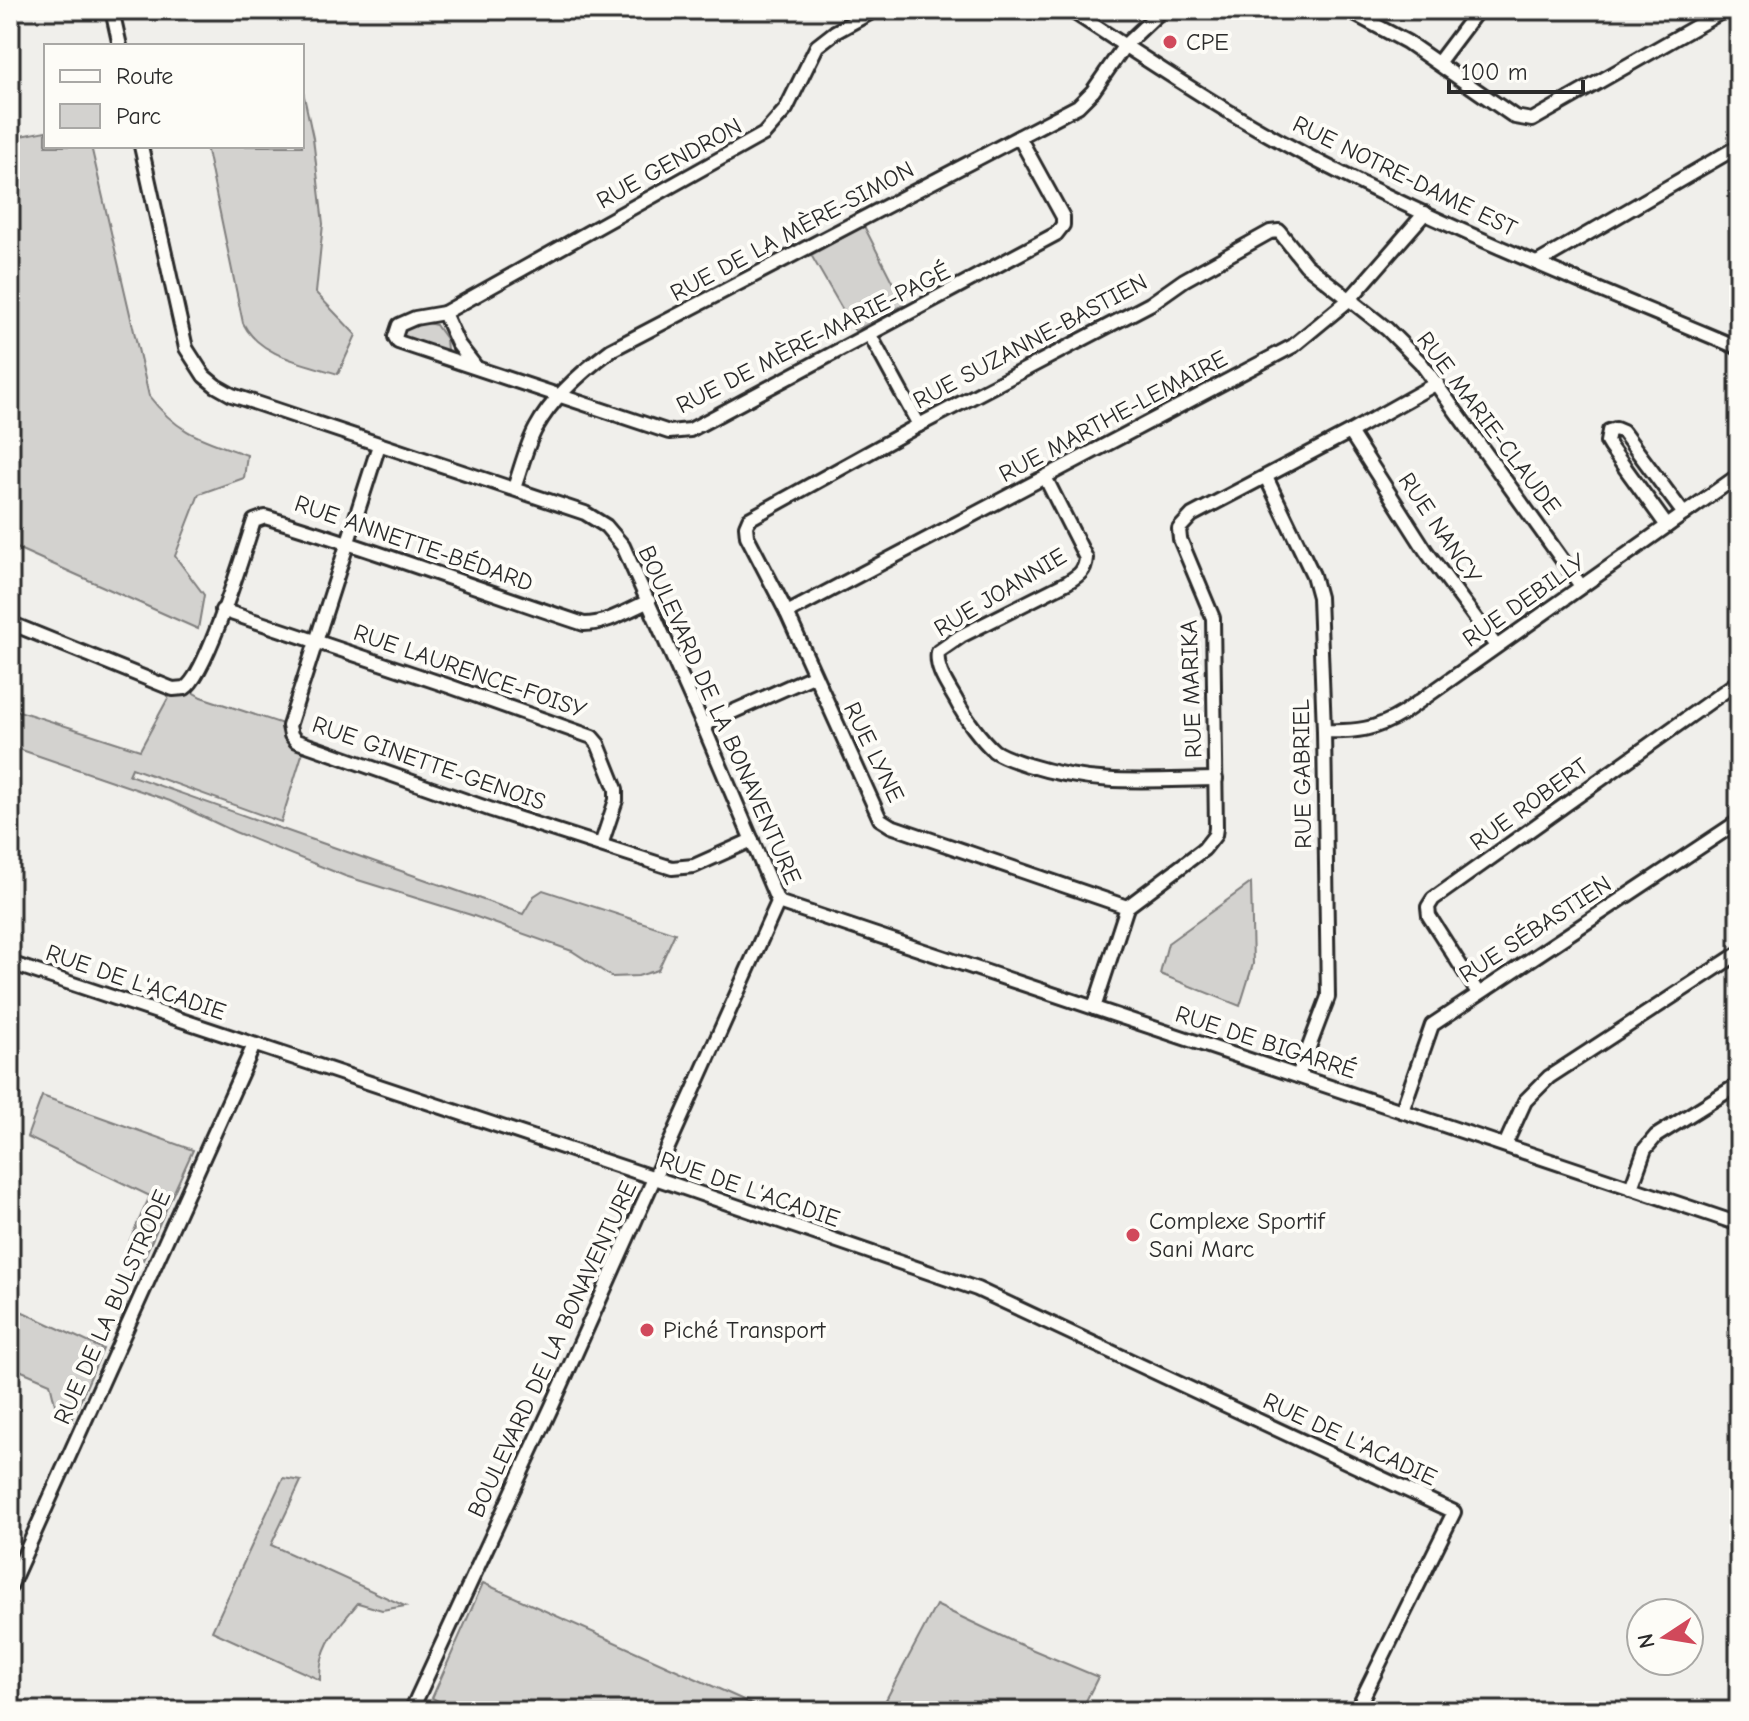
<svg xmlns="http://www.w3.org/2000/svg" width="1749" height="1721" viewBox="0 0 1749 1721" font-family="'Comic Neue',sans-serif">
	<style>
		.green { fill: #d3d2cf; stroke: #7f7e7d; stroke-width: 2 }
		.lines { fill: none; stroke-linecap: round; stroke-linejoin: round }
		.minor-casing { stroke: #2b2b2b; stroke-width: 18 }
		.minor { stroke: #fdfcf7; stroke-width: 12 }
		.poi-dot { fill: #d1495b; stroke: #fdfcf7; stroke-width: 3 }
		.labels { text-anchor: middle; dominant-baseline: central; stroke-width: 8; stroke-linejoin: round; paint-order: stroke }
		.poi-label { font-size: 24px; fill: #2b2b2b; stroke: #fdfcf7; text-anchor: start }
		.street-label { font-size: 24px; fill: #2b2b2b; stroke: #fdfcf7 }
	</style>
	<rect width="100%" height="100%" fill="#f0efeb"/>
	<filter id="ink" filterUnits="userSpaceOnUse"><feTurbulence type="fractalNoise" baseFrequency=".0125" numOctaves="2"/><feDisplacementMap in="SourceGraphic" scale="16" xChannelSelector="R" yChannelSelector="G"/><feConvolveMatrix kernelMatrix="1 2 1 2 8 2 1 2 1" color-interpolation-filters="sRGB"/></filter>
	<g filter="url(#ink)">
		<g class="green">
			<path d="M302,87L313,138L323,224L316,293L356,335L338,374C304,363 260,357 243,323L206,146H302Z"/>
			<path d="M46,131V146H91L149,396C179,435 203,439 247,455L244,478L199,494L175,556L204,595L198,629L10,545V138Z"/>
			<path d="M864,226L904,305L855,331L811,255Z"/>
			<path d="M422,322L436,325L446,339L447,350L443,353L400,339L403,327Z"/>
			<path d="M185,688L201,697L289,726L305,745L281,822L132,768L129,775L523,914L534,896L543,890L675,933L658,970L638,976L612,977L572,951L471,915L345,876L235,832L170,801L10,746V708L140,750L173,689Z"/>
			<path d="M1251,883L1253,964L1240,1006L1160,974L1168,943Z"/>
			<path d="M42,1096L193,1150L143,1260L124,1253L150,1196L27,1137Z"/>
			<path d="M10,1306L103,1349L71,1421L58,1417L50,1383L10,1366Z"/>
			<path d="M283,1478L301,1481L271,1545L405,1606L382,1610L358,1603C337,1629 319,1645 320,1680L212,1631Z"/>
			<path d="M483,1583L768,1711H459L432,1698Z"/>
			<path d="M936,1605L1012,1641L1098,1677L1081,1711H880Z"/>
		</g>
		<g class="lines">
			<g class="minor-casing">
				<g id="minor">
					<path d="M112,10L120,46"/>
					<path d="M875,10L835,32L817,46L786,109L764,134L444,313L415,318L399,325L395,337L398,342L669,432L690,430L1056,234L1063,225V217L1019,137"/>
					<path d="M1070,10C1146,59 1222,111 1302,153C1443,228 1592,286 1739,348"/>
					<path d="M1347,10L1407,42L1515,117L1532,120L1725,10"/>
					<path d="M1438,63L1478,10"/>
					<path d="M141,146L186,348L204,376L216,386L232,395L585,513L606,526L623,546L703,725L778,902L552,1406L411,1711"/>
					<path d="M1537,263L1739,146"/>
					<path d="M444,313L458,344L475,366"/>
					<path d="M870,335L919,425"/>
					<path d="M1350,432L1426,551L1496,646"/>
					<path d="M379,445L289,726L291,735L296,741L492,810L672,868L694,866L752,840"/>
					<path d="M1045,477L1086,558C1085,571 1079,575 1068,582L961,636L938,652C935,670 949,687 957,702C965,718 981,739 994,751C1004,758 1017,761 1028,765C1094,786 1148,780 1216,779"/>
					<path d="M1266,477L1313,575L1319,597L1324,731L1328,997L1298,1076"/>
					<path d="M514,488C521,469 526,446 536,428C552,398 584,370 611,350L1078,106L1093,91L1125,45L1162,10"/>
					<path d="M1667,526L1610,447L1607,442L1609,431L1616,429L1623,432L1684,514"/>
					<path d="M222,610L446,685L592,737L598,744L616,789V800L601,845"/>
					<path d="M787,613L1293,346L1350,299L1425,213"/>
					<path d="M10,623L173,689L185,688C207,674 244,551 254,521L265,517C373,549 478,589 584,624C607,624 628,610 649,601"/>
					<path d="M703,725L813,676"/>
					<path d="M1324,731C1355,732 1376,730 1403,713L1739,475"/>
					<path d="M778,902L1739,1224"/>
					<path d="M1127,907L891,826L880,819L787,613L747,536L746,526L749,519L919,425L1150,304L1184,280L1270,232L1279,231L1306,265L1387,329L1421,363L1581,586"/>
					<path d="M10,963L655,1178L977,1289L1454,1512L1356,1711"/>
					<path d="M1478,993L1429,916L1428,907L1433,899L1739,681"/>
					<path d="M1094,1008L1127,907L1204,849L1215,835L1216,828L1213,618L1180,539L1179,529L1192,515L1350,432L1437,383"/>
					<path d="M1402,1111L1432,1025L1739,821"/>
					<path d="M1505,1145L1525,1101L1549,1077L1739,953"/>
					<path d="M1631,1188L1645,1149L1656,1136L1739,1084"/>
					<path d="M10,1587L254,1045"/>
				</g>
			</g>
			<use href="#minor" class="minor"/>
		</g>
	</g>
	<g class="poi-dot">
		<circle cx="1170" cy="42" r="8"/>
		<circle cx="1133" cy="1235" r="8"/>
		<circle cx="647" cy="1330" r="8"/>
	</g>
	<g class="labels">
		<g class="poi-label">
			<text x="1186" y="42">CPE</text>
			<text x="1149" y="1221">Complexe Sportif<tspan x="1149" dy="28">Sani Marc</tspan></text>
			<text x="663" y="1330">Piché Transport</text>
		</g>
		<g class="street-label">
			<text transform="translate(669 163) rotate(-29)">RUE GENDRON</text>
			<text transform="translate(1405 176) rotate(26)">RUE NOTRE-DAME EST</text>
			<text transform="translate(792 231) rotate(-28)">RUE DE LA MÈRE-SIMON</text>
			<text transform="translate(813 338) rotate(-27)">RUE DE MÈRE-MARIE-PAGÉ</text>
			<text transform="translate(1030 341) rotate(-28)">RUE SUZANNE-BASTIEN</text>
			<text transform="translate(1113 416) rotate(-28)">RUE MARTHE-LEMAIRE</text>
			<text transform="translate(1489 423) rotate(53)">RUE MARIE-CLAUDE</text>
			<text transform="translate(1440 528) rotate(56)">RUE NANCY</text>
			<text transform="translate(414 543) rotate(19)">RUE ANNETTE-BÉDARD</text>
			<text transform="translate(1000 592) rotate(-31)">RUE JOANNIE</text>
			<text transform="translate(1524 600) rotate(-35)">RUE DEBILLY</text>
			<text transform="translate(470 671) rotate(19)">RUE LAURENCE-FOISY</text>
			<text transform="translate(1191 689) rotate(-92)">RUE MARIKA</text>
			<text transform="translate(720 715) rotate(66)">BOULEVARD DE LA BONAVENTURE</text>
			<text transform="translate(874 752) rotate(64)">RUE LYNE</text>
			<text transform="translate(429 763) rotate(19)">RUE GINETTE-GENOIS</text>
			<text transform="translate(1302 774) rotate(-91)">RUE GABRIEL</text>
			<text transform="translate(1529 804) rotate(-36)">RUE ROBERT</text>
			<text transform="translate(1535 929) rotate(-33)">RUE SÉBASTIEN</text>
			<text transform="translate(136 982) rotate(19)">RUE DE L'ACADIE</text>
			<text transform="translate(1266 1042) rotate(18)">RUE DE BIGARRÉ</text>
			<text transform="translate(750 1189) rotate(19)">RUE DE L'ACADIE</text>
			<text transform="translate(112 1307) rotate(-66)">RUE DE LA BULSTRODE</text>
			<text transform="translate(552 1349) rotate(-65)">BOULEVARD DE LA BONAVENTURE</text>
			<text transform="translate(1350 1439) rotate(25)">RUE DE L'ACADIE</text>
		</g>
	</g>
	<rect width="1749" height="1721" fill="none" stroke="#fdfcf7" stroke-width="40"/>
	<rect x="20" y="20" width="1709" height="1681" fill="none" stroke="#2b2b2b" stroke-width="3" filter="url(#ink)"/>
	<rect x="44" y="44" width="260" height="104" fill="#fdfcf7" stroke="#a9a8a5" stroke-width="2"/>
	<rect x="60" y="70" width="40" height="12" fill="#fdfcf7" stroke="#a9a8a5" stroke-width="2"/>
	<text x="116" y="84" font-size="24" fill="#2b2b2b">Route</text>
	<rect x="60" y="104" width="40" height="24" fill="#d3d2cf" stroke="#a9a8a5" stroke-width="2"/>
	<text x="116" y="124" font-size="24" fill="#2b2b2b">Parc</text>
	<g transform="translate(1665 1637) rotate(258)"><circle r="38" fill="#fdfcf7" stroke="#a9a8a5" stroke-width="2"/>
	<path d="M0-6L14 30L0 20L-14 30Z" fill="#d1495b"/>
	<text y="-12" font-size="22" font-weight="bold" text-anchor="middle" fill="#2b2b2b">N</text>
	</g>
	<path d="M1449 80v12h134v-12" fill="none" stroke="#2b2b2b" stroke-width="4"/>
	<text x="1461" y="80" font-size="24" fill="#2b2b2b" stroke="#fdfcf7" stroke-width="6" paint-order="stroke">100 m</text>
</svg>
